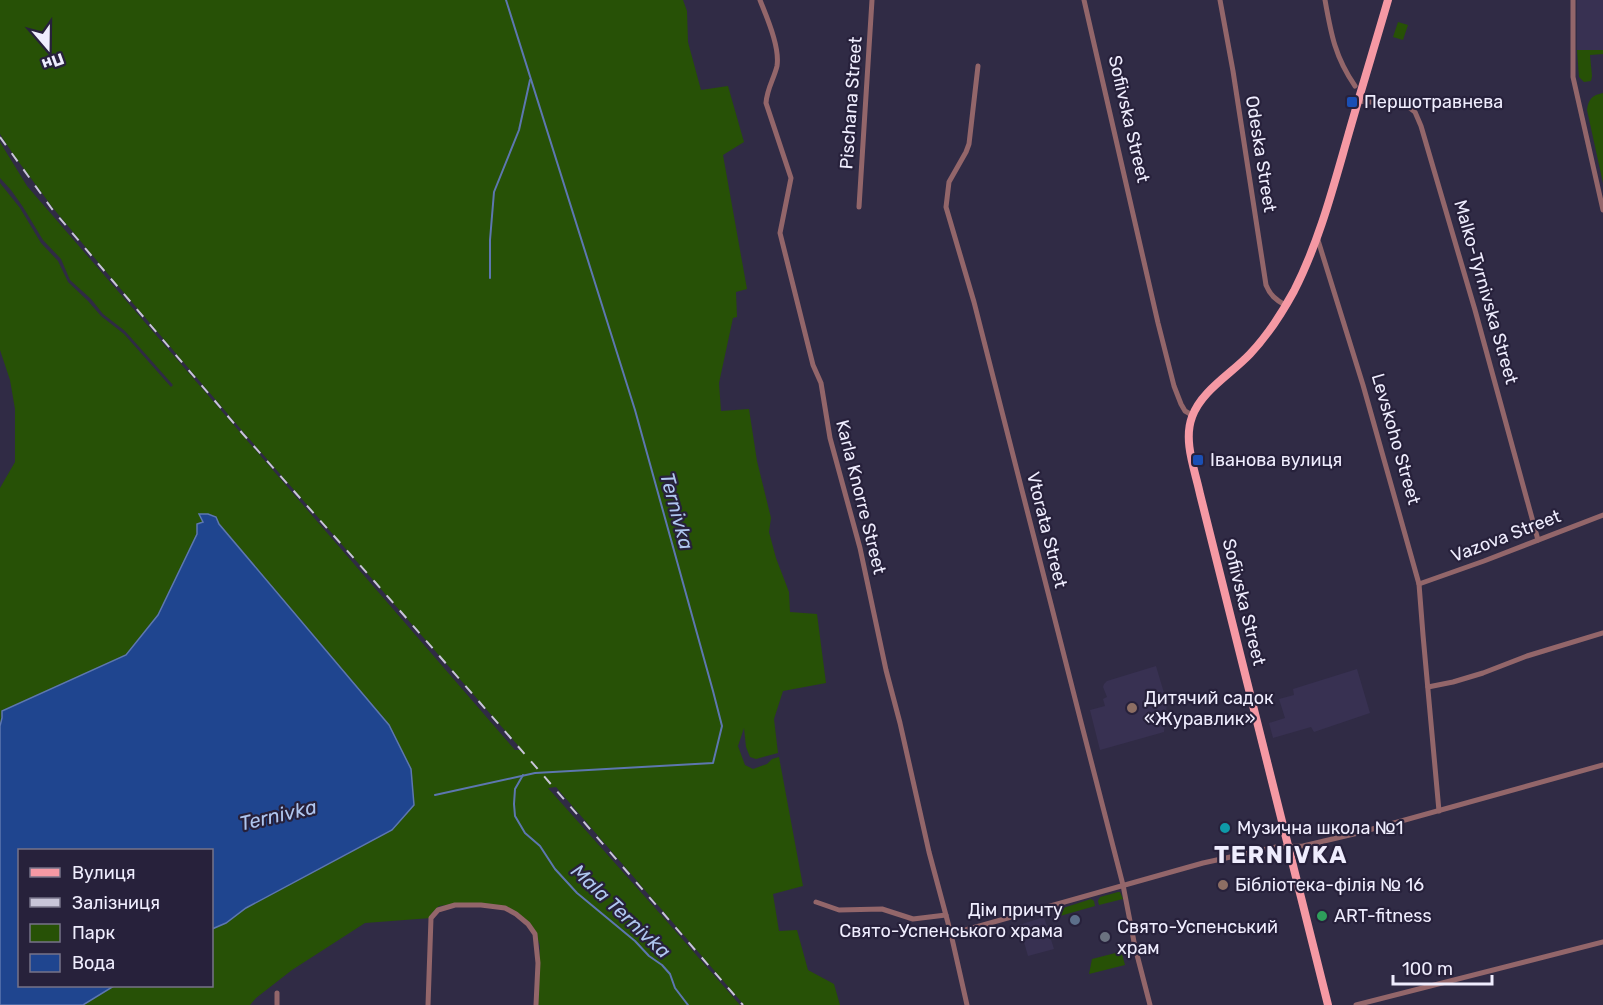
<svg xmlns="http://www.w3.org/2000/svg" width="1603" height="1005" viewBox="0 0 1603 1005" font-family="Rubik,sans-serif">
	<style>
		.built { fill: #383152 }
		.green { fill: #275106 }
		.water { fill: #1f458f; stroke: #5d77b0; stroke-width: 1.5 }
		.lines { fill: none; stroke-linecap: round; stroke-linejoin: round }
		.stream { stroke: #5d77b0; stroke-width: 2 }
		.street { stroke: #93666a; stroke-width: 5 }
		.primary { stroke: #f599a4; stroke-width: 8 }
		.rail { stroke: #c8c5d8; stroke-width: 2; stroke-dasharray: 10 10; stroke-linecap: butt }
		.transit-dot { fill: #1a4fb4; stroke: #27213b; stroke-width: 2 }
		.education-dot { fill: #8d6e63; stroke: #27213b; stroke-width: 2 }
		.culture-dot { fill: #0f9aa8; stroke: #27213b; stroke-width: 2 }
		.leisure-dot { fill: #2e9e5b; stroke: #27213b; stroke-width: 2 }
		.service-dot { fill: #5c6f8a; stroke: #27213b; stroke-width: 2 }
		.worship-dot { fill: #6b7280; stroke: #27213b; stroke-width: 2 }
		.labels { text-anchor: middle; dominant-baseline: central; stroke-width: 4.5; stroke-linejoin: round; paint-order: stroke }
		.poi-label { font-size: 18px; fill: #efedfe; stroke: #27213b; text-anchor: start }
		.street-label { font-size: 18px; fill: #efedfe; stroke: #27213b }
		.water-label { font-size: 20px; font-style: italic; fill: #afc6ef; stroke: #27213b }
		.district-label { font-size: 24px; font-weight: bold; letter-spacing: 1.5px; fill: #efedfe; stroke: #27213b }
	</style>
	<rect width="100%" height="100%" fill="#302b45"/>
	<g class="built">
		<rect x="1577" y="0" width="26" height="50"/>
		<path d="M1156,666L1167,703L1164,732L1100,750L1090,710L1105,706L1103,699L1107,697L1103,687L1104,684L1107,681Z"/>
		<path d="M1357,669L1370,713L1314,732L1311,727L1273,738L1269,723L1285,718L1279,699L1294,695L1293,689Z"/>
		<path d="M1044,917L1054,949L1028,956L1019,925Z"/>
	</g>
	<g class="green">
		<path d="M0,0H683L687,11L688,42L701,90L728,86L744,142L723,155L747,289L736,292L737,317L733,318L719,383L721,411L749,409L757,461L771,518L769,532L776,558L789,592L790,612L817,614L826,683L783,691L774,719L778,753L756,759L750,757L746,747L744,728L738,746L745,765L753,769L767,764L772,759L779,757L803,886L773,894L779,931L797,930L808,970L834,984L840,1005H744L556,787L548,788L663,917L740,1005H537L540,946L536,933L506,907L455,904L439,906L431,914V918L365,923L292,970L256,998L250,1005H83L114,986H212V929L226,923L246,908L219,524L216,517L203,522L158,615L126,655L2,711L0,726V488L15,462V409L10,380L0,350V183L20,208L41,243L58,261L68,282L88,301L101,316L124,334L171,387L173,385L125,331L103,314L91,299L70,280L61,259L43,240L23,207L11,190L0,178V142L27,186L515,750H522L245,434L113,280L53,208L15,157L0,134Z"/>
		<path d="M1398,22L1408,25L1403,40L1393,37Z"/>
		<path d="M1577,50H1603V54L1590,55L1592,76L1591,81L1584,82L1579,77Z"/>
		<path d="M1603,93V183L1587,110C1588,100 1592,95 1603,93Z"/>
		<path d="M1118,892H1120L1123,899L1099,905L1098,901L1100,897Z"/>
		<path d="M1091,899L1094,901L1095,906L1060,916L1059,911L1060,909Z"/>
		<path d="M1131,949L1132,951L1122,954L1125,965L1089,974L1092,959Z"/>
	</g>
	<path class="water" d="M199,514H208L216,517L219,524L389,725L411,769L414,805L392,830L246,908L226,923L212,929V850H20V986H114L83,1005H0V726L2,718V711L126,655L158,615L197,534V524L203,522Z"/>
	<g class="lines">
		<g class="stream">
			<path d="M490,278V240L494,192L519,130L530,80"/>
			<path d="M523,775L515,789L514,804L515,816L525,833L540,846L555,869L577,893L635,941L649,956L662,965L670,974L675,988L688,1005"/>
			<path d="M435,795L535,773L713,763L722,726L713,691L635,410L506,0"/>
		</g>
		<g class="street">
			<path d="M760,0C767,18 780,47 777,66C774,79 767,88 766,103L791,178L780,233L813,365L821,383L830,438L860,548L886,670L900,723L929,852L951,934L967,1005"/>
			<path d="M1084,0L1158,323L1174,386L1181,404L1185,411L1192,415"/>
			<path d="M1220,0L1233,71L1266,285C1270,295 1276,300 1285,305"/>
			<path d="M1325,0C1331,34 1335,57 1355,86"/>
			<path d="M1573,0V77L1603,210"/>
			<path d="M978,66L969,144L966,152L949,182L946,207L974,302L1081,722L1123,885L1135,947L1150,1005"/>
			<path d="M1358,101L1406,105L1415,112L1421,126L1475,310L1538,540"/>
			<path d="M859,207L872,0"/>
			<path d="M1317,237L1363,385L1419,584L1423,635L1439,811"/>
			<path d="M1419,584L1484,561L1603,515"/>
			<path d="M1428,687L1453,682L1483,673L1527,656L1603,633"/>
			<path d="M816,902L839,910L882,909L913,919L946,915"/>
			<path d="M951,934L1203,863L1276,847L1303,846L1358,833L1603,765"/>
			<path d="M277,993V1005"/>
			<path d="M428,1005L431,918L438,910L455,905H481L505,908L516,914L528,924L535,934L538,963L536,1005"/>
			<path d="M1356,1005L1603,942"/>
		</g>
		<path class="primary" d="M1328,1005L1200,494C1195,470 1183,441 1192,417C1201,391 1231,374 1250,354C1267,336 1282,313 1294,291C1319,242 1333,188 1348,136C1361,90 1375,45 1388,0"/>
		<path class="rail" d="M0,137L52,209L112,280L243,434L375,582L743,1005"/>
	</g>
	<g class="transit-dot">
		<rect x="1346" y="96" width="12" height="12" rx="3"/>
		<rect x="1192" y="454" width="12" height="12" rx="3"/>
	</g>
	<g class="education-dot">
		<circle cx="1132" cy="708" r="6"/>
		<circle cx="1223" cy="885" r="6"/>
	</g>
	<circle class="culture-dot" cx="1225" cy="828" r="6"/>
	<circle class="leisure-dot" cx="1322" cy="916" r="6"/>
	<circle class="service-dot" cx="1075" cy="920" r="6"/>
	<circle class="worship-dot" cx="1105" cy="937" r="6"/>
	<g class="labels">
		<g class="poi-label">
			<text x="1364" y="102">Першотравнева</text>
			<text x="1210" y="460">Іванова вулиця</text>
			<text x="1144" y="698">Дитячий садок<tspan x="1144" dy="21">«Журавлик»</tspan></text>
			<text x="1237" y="828">Музична школа №1</text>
			<text x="1235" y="885">Бібліотека-філія № 16</text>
			<text x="1063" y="910" text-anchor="end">Дім причту<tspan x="1063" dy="21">Свято-Успенського храма</tspan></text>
			<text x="1334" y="916">ART-fitness</text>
			<text x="1117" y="927">Свято-Успенський<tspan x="1117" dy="21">храм</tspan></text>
		</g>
		<g class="street-label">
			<text transform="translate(851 103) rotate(-86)">Pischana Street</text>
			<text transform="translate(1129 119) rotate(77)">Sofiivska Street</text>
			<text transform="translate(1261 154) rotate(81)">Odeska Street</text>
			<text transform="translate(1486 292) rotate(74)">Malko-Tyrnivska Street</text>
			<text transform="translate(1396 439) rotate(74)">Levskoho Street</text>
			<text transform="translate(861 497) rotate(76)">Karla Knorre Street</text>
			<text transform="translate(1047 530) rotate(76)">Vtorata Street</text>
			<text transform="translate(1506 536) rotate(-21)">Vazova Street</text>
			<text transform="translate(1244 602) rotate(76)">Sofiivska Street</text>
		</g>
		<g class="water-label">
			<text transform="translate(677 511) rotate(75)">Ternivka</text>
			<text transform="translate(278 815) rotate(-13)">Ternivka</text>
			<text transform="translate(621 911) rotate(43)">Mala Ternivka</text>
		</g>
		<g class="district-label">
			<text x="1281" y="855">TERNIVKA</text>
		</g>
	</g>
	<rect x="18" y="849" width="195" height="138" fill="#27213b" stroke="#777389" stroke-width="1.5"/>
	<rect x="30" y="868" width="30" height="9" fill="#f599a4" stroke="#777389" stroke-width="1.5"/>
	<text x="72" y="879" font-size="18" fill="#efedfe">Вулиця</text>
	<rect x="30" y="898" width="30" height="9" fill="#c8c5d8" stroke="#777389" stroke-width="1.5"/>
	<text x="72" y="909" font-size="18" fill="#efedfe">Залізниця</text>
	<rect x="30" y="924" width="30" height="18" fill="#275106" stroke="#777389" stroke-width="1.5"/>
	<text x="72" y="939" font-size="18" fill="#efedfe">Парк</text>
	<rect x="30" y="954" width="30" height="18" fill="#1f458f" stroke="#777389" stroke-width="1.5"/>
	<text x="72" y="969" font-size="18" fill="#efedfe">Вода</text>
	<g transform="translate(48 48) rotate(160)" stroke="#27213b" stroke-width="4.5" paint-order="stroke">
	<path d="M0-4.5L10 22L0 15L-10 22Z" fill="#efedfe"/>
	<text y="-9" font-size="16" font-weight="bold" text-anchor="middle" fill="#efedfe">Пн</text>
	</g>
	<path d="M1393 975v9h99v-9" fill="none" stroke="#efedfe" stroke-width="3"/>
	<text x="1402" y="975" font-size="18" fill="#efedfe" stroke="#27213b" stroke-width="4.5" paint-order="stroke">100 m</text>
</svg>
